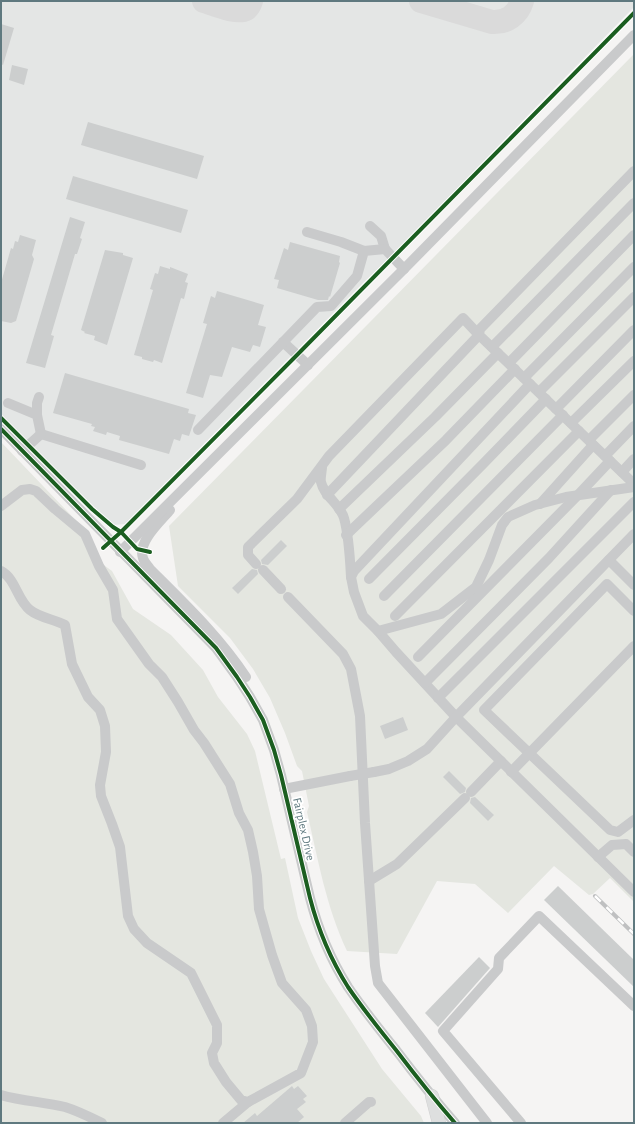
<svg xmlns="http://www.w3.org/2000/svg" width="635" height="1124" viewBox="0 0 635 1124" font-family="'Alegreya Sans',sans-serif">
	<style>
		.built { fill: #e4e6e5 }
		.green { fill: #e4e6e0 }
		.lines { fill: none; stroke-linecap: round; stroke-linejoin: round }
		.taxiway { stroke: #dadada; stroke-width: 24 }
		.building { fill: #cccece }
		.major-casing { stroke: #d1d1d1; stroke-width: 14 }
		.minor { stroke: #c9cacb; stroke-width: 10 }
		.major { stroke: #dedfdf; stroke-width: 13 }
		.rail-casing { stroke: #bfc0c1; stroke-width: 4 }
		.rail { stroke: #fff; stroke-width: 2.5; stroke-dasharray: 8; stroke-linecap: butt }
		.minor-bridge { stroke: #c9cacb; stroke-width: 10 }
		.cycleway-casing { stroke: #fff; stroke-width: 6 }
		.cycleway { stroke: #1b5e20; stroke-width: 4 }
		.labels { text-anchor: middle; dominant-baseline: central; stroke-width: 4; stroke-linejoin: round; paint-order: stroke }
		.street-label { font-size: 12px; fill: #5f797f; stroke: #fff }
	</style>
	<rect width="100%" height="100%" fill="#f5f4f3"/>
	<path class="built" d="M1,1H634V7L533,110L400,248L364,282L125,524L113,525L1,416Z"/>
	<g class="green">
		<path d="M634,54V902L610,878L593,894L589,895L554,866L508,913L475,884L437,881L397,954L347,951C326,907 318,859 307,812L309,806L302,771L297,766L285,733L270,698L253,669L230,638L178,586L169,526Z"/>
		<path d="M1,442L87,532L101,563L112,571L133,609L171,635L203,670L218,697L247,734L255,751L281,859L285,858L298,918L311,951L324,979L382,1069L421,1116L424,1123H1Z"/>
	</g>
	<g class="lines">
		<g class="taxiway">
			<path d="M204,1C214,4 237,14 246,9C249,7 250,4 251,1"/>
			<path d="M421,1L492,22C506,23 518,15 522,1"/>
		</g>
	</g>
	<g class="building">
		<path d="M1,24L14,28L3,65L1,64Z"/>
		<path d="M12,65L28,69L24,85L9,80Z"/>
		<path d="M88,122L204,156L197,179L81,145Z"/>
		<path d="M73,176L188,210L181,233L66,199Z"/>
		<path d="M70,217L85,222L80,238L82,239L77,254H75L51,335L54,336L45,368L26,363Z"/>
		<path d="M20,235L36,240L32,255L34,259L16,321L11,323L1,321V283L11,248L13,249L15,241L18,242Z"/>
		<path d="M290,242L340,256L339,262L340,263L330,297L329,296L328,300H318L277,288L279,280L274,279L284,248L288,250Z"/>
		<path d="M105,250L123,253V255L133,258L107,345L94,340L95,336L84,333L85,332L81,330Z"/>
		<path d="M160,266L170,269V267L188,274L185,282L188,283L184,299L181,298L162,363L154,360L153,362L142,359V357L134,355L153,290L150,289L155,273L158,274Z"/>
		<path d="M217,291L264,305L258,325L266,327L260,347L253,345L250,352L232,347L222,377L210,375L203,398L186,393L207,324L203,323L211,296L215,298Z"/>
		<path d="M65,373L189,409L188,413L196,415L189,436L182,434L180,441L174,439L169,454L119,440L120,436L107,432L106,435L93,431L95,427L91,426L92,424L53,413Z"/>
		<path d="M281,540L287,546L268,565L262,564L261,560Z"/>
		<path d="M252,569L257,570L258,574L238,594L232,588Z"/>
		<path d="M403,717L408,730L385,739L380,726Z"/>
		<path d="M449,771L466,788L465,792L460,794L443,777Z"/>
		<path d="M475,797L494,815L488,821L470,803L471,798Z"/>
		<path d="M558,886L634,960V987L544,900Z"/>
		<path d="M479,957L490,968L438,1027L425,1013Z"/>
		<path d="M292,1086L294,1089L298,1086L307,1096L303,1099L306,1102L297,1109L304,1117L297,1123H243L255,1113L257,1116Z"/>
	</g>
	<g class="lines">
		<g class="major-casing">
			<path id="major" d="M432,1096L439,1123"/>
		</g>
		<g class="minor">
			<path d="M634,171L480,329L479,335L634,484"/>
			<path d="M370,226L381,236L385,249"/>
			<path d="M307,232L341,242L364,251"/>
			<path d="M283,342L308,365"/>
			<path d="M492,347L634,203"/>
			<path d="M509,363L634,235"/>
			<path d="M524,378L634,267"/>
			<path d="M530,384L354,571L351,577L354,592L363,616L378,631L396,652L456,717L634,892"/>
			<path d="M539,392L634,297"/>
			<path d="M8,403L37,415L41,434"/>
			<path d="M556,409L634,330"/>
			<path d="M37,415V403L39,397"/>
			<path d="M571,423L634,361"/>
			<path d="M1,429L216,648L237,677L250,697L263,720L274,750L281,775L310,898C318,929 331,960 348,987C363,1009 379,1029 396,1050C415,1075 434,1099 455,1123"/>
			<path d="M198,430L317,307L331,306L357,276L364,251L385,249L404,269"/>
			<path d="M41,434L141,465"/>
			<path d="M589,440L634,395"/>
			<path d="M22,451L41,434"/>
			<path d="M605,456L634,426"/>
			<path d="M322,467C322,471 320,478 321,482C324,496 340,504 344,518C349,536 350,558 351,577"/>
			<path d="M622,472L634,459"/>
			<path d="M540,504L593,445"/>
			<path d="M1,506L22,490L30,489L36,491L55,509L85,534L99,566L113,590L117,619L149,664L162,677L178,702L194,730L204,743L230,784L239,813L248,830L253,852L257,876L259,909L272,955L282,983L306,1010L312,1026L313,1042L301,1073L248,1102L241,1100L226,1082L214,1063L212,1053L217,1043V1025L191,973L147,943L134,929L128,916L120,847L112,824L101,796L100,785L106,752L105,726L100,710L88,697L72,664L65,625C54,619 40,618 30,610C17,600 16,579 1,571"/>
			<path d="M339,509L435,417L498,353"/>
			<path d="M170,510C161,521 137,542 143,558C144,562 148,566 150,569C184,603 219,636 246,677"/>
			<path d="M346,535L446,440L515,369"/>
			<path d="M120,552L404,269L634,35"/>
			<path d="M609,560L634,585"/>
			<path d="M256,564L248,555V547L297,499L329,456L463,318L479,335L327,495"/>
			<path d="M263,570L281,589"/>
			<path d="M369,579L483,464L546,399"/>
			<path d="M384,596L563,415"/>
			<path d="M288,597L343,654L351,669L360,716L365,823L375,966L378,983L487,1123"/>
			<path d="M634,611L607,584L484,710L610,830L618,832L634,820"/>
			<path d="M395,616L579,431"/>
			<path d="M378,631L441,614L476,587L489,560L502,525L508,517L535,505L566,497L634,487"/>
			<path d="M418,657L578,495L610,461"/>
			<path d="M425,683L549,558L611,490"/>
			<path d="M438,698L634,502"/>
			<path d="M374,772L389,769L408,761L427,749L456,717L634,534"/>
			<path d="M511,772L634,646"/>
			<path d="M284,789L350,776"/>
			<path d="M471,792L501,761"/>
			<path d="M598,857L612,845L626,844L634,852"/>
			<path d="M369,881L397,864L465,798"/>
			<path d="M1,1095C22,1101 44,1102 65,1107C78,1111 90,1117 102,1123"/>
			<path d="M223,1123L248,1102"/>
			<path d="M345,1123L369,1102H371"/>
			<path d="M521,1123L443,1031L498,969L499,958L539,916L634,1006"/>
		</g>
		<use href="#major" class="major"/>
		<g class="rail-casing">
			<path id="rail" d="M595,896L634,934"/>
		</g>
		<use href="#rail" class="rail"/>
		<path class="minor-bridge" d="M350,776L374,772"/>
		<g class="cycleway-casing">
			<g id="cycleway">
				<path d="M1,418L92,509L113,527L121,532L297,355L634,13"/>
				<path d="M1,429L216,648L237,677L250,697L263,720L274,750L281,775L310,898C318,929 331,960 348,987C363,1009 379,1029 396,1050C415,1075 434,1099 455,1123"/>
				<path d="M103,548L121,532L137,549L150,552"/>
			</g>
		</g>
		<use href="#cycleway" class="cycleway"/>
	</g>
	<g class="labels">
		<g class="street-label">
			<text transform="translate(304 829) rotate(77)">Fairplex Drive</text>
		</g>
	</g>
	<rect width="635" height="1124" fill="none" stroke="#5f797f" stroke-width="4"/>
</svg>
